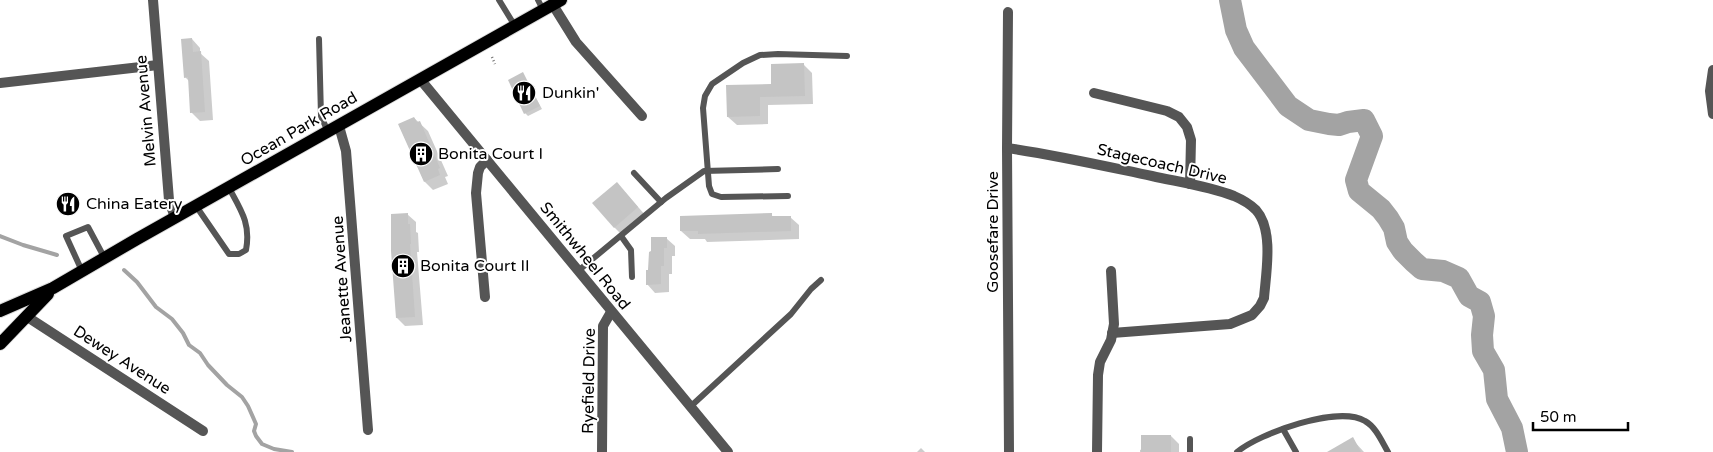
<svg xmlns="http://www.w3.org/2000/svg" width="1713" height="452" viewBox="0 0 1713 452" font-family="'Varela Round',sans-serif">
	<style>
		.shadow { fill: #0003 }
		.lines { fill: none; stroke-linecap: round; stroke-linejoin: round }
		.stream { stroke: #a3a3a3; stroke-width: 4 }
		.river { stroke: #a3a3a3; stroke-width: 22 }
		.building { fill: #c4c4c4 }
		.primary-casing { stroke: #dbdbdb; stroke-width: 14 }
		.path { stroke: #777; stroke-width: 2.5; stroke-dasharray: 1 2.5; stroke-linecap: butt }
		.lane { stroke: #555; stroke-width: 6 }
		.street { stroke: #555; stroke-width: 10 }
		.primary { stroke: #000; stroke-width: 12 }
		.labels { text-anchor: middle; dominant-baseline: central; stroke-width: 4; stroke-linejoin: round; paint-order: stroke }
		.poi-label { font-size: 16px; fill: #000; stroke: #fff; text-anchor: start }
		.street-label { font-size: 16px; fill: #000; stroke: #fff }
	</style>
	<rect width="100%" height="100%" fill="#fff"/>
	<g class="shadow">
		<path d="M192,39L200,48V53L209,61L213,120L200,121L192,113L189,81L185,77Z"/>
		<path d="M804,65L812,73L813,104L768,105V124L737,125L728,117Z"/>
		<path d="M523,74L542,109L528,116L525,113Z"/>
		<path d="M414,118L428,131L448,176L445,177L448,184L433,190L425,182L399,125Z"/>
		<path d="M625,192L646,216L623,236L614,227Z"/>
		<path d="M407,214L416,222V232L418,233L419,252H417L423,325L405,326L397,318Z"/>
		<path d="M771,215L774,217H790L799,225V239L707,242L705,239H690L681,231Z"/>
		<path d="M666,238L675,246V256H672V274H669V292L655,293L647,284L650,271Z"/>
		<path d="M1171,436L1179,444V452H1140V450Z"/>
		<path d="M1352,439L1364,452H1330Z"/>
		<path d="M921,448L925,452H917Z"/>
	</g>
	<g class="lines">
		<g class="stream">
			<path d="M0,236L23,245L57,255"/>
			<path d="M124,270L137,282L156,307L172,319L183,333L189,345L200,353L208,365L227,385L242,397L248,406L256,424L254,431L256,436L262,444L274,449L292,452"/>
		</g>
		<path class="river" d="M1230,0L1236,30L1244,48L1288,106L1309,120L1329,124L1339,125L1348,122L1364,120L1372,136L1356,180L1359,191L1381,209L1388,218L1394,228L1397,242L1403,251L1414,262L1422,269L1443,271L1459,278L1469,296L1480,302L1484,316L1482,335L1483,351L1494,370L1497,399L1512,428L1517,452"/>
	</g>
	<g class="building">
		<path d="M192,38L193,52L201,51L205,112L190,113L188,77L184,78L181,39Z"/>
		<path d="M804,63L805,96L760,97V116L727,117L726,85L771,84V64Z"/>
		<path d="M523,72L540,106L524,114L508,80Z"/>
		<path d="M414,117L417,122L420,121L440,168L438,169L440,175L424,182L398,124Z"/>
		<path d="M617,182L638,207L614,228L592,203Z"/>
		<path d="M408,213V224H410L411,244H410L415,317L396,318L391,251V214Z"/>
		<path d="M772,213V216H791V231L698,234V231H680V216Z"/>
		<path d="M651,237H667V248H664V266H661V284L646,285V270H648L649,252L651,251Z"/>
		<rect x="1141" y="435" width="30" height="17"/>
		<path d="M1353,437L1361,452H1327Z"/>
	</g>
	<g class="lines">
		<g class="primary-casing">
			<g id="primary">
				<path d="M0,311L53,288L137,239L561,0"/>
				<path d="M0,344L48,294"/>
			</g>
		</g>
		<path class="path" d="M492,57L495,64"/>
		<g class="lane">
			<path d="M499,0L515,26"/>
			<path d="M538,0L543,10"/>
			<path d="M319,39L321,116L328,132"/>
			<path d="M634,173L661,202"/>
			<path d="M788,196L721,197L712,194L709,186L703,108L705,96L712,84L743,63L760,55L778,54L847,56"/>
			<path d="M196,206L229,254H239L246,250C251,224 241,210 229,188"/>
			<path d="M621,236L631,250L632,277"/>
			<path d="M82,271L66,236L88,227L104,257"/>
			<path d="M578,271L666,198L704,171L778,169"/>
			<path d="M690,407L791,314L811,289L821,280"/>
			<path d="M1283,429L1296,452"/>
			<path d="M1190,452V439"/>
			<path d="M1237,452C1260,433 1338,405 1365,421C1376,427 1382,442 1388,452"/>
		</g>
		<g class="street">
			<path d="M153,0L169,200L175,218"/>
			<path d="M553,5L576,42L642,116"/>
			<path d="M1008,12L1007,148L1009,452"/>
			<path d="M1713,70L1710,91L1713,114"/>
			<path d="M420,79L728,452"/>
			<path d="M0,83L158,65"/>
			<path d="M1094,93L1167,111L1179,117L1187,127L1191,140L1190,184"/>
			<path d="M339,126L346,151L368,430"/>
			<path d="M1007,148C1056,155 1104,166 1152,176C1179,182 1208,186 1234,196C1241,199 1250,204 1256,210C1274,230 1266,273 1264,298L1260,306L1252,315L1230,324L1112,333"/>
			<path d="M485,297L476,193L478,173L480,167L487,160"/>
			<path d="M26,316L203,431"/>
			<path d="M602,452L603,326L611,312"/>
			<path d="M1097,452L1098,375L1100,362L1111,340L1114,324L1111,271"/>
		</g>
		<use href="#primary" class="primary"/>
	</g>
	<defs>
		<g id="restaurant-disc" transform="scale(1.25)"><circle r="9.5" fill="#000" stroke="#fff"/><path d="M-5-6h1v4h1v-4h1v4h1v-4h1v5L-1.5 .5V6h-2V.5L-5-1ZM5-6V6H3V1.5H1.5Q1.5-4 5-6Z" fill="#fff"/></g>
		<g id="building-disc" transform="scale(1.25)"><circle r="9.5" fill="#000" stroke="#fff"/><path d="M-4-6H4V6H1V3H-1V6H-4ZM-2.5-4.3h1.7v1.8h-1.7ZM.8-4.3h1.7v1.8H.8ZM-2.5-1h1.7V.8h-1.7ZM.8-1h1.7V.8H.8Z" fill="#fff"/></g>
	</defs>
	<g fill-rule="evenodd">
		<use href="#restaurant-disc" x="524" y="93"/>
		<use href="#building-disc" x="421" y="154"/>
		<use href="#restaurant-disc" x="68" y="204"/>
		<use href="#building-disc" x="403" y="266"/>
	</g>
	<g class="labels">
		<g class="poi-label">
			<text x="542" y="93">Dunkin'</text>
			<text x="438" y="154">Bonita Court I</text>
			<text x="86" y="204">China Eatery</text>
			<text x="420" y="266">Bonita Court II</text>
		</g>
		<g class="street-label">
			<text transform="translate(146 111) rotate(-95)">Melvin Avenue</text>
			<text transform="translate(299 129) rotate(-30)">Ocean Park Road</text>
			<text transform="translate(1162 164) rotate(13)">Stagecoach Drive</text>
			<text transform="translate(993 232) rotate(-90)">Goosefare Drive</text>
			<text transform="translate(585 256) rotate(51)">Smithwheel Road</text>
			<text transform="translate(342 279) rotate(-94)">Jeanette Avenue</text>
			<text transform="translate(122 360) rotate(33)">Dewey Avenue</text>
			<text transform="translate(589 381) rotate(-89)">Ryefield Drive</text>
		</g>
	</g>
	<path d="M1533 422v8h95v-8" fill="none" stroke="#000000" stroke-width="2.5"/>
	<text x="1540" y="422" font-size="15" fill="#000000" stroke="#ffffff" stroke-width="4" paint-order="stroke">50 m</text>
</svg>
